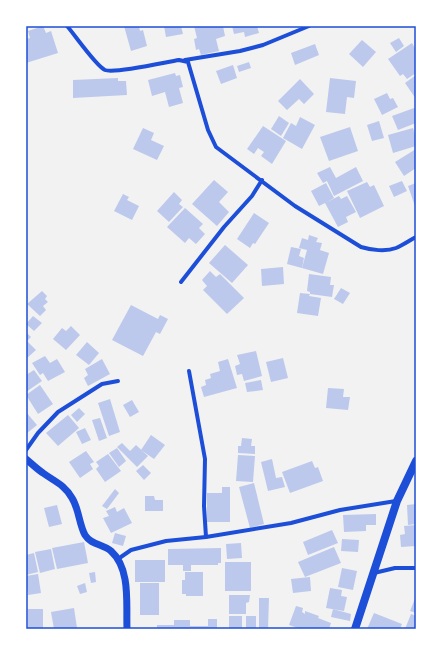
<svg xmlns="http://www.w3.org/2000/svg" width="442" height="655" viewBox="0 0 442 655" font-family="'Noto Sans',sans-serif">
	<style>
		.building { fill: #bdc9ec }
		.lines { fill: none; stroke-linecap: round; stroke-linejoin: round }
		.minor { stroke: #1d4ed8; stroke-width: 4 }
		.tertiary { stroke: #1d4ed8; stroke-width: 7 }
		.secondary { stroke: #1d4ed8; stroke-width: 8 }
		.neatline { fill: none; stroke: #1d4ed8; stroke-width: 1.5 }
	</style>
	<rect width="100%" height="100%" fill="#f2f2f2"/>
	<g class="building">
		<path d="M43,26L46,33L51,31L58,53L26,63V39L30,38L28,31Z"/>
		<path d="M124,26H139L140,31L143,30L147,46L131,51Z"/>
		<path d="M164,26H181L183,34L166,37Z"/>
		<path d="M194,26H223L225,36L216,39L219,51L201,55L199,49L196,50L194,39L197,38Z"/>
		<path d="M232,26H257L259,33L245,37L244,32L234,34Z"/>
		<path d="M399,38L404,46L396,52L390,43Z"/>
		<path d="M362,40L376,52L363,67L349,54Z"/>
		<path d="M412,43L416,50V73L407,79L403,74L400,76L388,59Z"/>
		<path d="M315,44L319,55L295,65L291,53Z"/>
		<path d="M249,62L251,68L239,72L237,66Z"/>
		<path d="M233,65L237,78L221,84L216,71Z"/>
		<path d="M175,73L176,76L180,75L183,87L179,88L183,103L169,107L165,92L152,96L148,80Z"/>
		<path d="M416,75V99L405,83Z"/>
		<path d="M118,78V81H126L127,95L73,98V80Z"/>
		<path d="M330,78L356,81L354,98L347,97L345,114L326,112Z"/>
		<path d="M300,79L314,94L304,104L299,99L287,110L278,101Z"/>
		<path d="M387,93L390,99L393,98L398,107L382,115L374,99Z"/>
		<path d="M414,108L416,112V123L398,130L392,116Z"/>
		<path d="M279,116L289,123L281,136L271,129Z"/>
		<path d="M300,117L315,125L302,149L283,138L291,123L296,126Z"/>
		<path d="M379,121L384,138L372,141L367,125Z"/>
		<path d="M263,126L286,141L272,164L261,156L264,152L258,148L254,154L247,149Z"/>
		<path d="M350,127L358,151L329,161L320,137Z"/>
		<path d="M143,128L154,133L151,140L164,146L157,160L133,149Z"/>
		<path d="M413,128L416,138V146L393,153L388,135Z"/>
		<path d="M416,149V168L404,176L395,162Z"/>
		<path d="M330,167L336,178L356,167L363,181L334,196L327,181L323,183L317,173Z"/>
		<path d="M214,180L228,192L219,202L229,212L217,226L192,204Z"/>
		<path d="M402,181L407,191L394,197L389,186Z"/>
		<path d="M367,182L370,187L374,185L384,206L360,218L347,191Z"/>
		<path d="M326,183L334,198L327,202L339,196L341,199L347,196L356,212L346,217L348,222L338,227L325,203L319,206L311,191Z"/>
		<path d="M416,183V209L408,186Z"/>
		<path d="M174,192L182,200L179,204L183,207L169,222L157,211Z"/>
		<path d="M123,194L129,197L127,200L139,206L132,220L114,211Z"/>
		<path d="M185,208L203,224L199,228L205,234L196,244L189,238L185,243L167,227Z"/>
		<path d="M254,213L269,223L255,244L253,243L250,248L237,239Z"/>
		<path d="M309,235L318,238L316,242L322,243L320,250L329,253L323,274L302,268L307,250L299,248L302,238L308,240Z"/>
		<path d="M225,245L248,265L232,283L209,263Z"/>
		<path d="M291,247L301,249L299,256L304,258L302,268L287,264Z"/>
		<path d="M283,267L284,284L262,286L261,269Z"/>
		<path d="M210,271L216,277L220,274L244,298L227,314L203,290L207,286L202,280Z"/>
		<path d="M309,274L331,277L330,285H334L332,297L310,294V292L307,291Z"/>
		<path d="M341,288L350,293L343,304L334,299Z"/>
		<path d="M42,291L47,296L45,299L48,302L43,306L46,310L40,316L27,304Z"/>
		<path d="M300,293L310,294L309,296L321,298L318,316L297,313Z"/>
		<path d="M131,305L158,319L160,315L168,319L160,334L156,332L143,356L112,340Z"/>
		<path d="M33,316L42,323L34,331L26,324Z"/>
		<path d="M71,326L80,335L66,350L53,339L62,328L66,331Z"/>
		<path d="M26,332L31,337L27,341L36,350L26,359Z"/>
		<path d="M87,342L99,353L89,365L76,355Z"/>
		<path d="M256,351L262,376L244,381L242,374L237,375L235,366L240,364L237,355Z"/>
		<path d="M45,356L50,363L57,359L65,372L48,381L43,373L40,375L32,363Z"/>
		<path d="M283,358L288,378L271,382L266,362Z"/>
		<path d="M102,359L110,374L88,386L84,378L88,375L85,369Z"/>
		<path d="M228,359L237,388L204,397L201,387L206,385L205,380L211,378L210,374L220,371L218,362Z"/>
		<path d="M34,370L42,381L26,392V375Z"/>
		<path d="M261,380L263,390L247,392L245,383Z"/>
		<path d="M40,385L53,404L38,414L26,395Z"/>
		<path d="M328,388L344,389L343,397H350L348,410L326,408Z"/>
		<path d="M110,399L120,432L109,436L98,403Z"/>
		<path d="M132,400L139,412L130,417L123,405Z"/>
		<path d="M79,408L85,414L77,422L71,415Z"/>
		<path d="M26,412L37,425L26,434Z"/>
		<path d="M68,415L79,428L58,446L46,433Z"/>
		<path d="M100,418L107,438L99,441L92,420Z"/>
		<path d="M85,428L91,440L82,444L76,432Z"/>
		<path d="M151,435L165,445L154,459L141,450Z"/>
		<path d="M242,438L252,439L251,446H255V454L238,453V446H241Z"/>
		<path d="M122,443L130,451L136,445L148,456L137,467L117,447Z"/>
		<path d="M117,448L126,461L119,467L109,453Z"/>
		<path d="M86,451L94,462L90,464L93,469L80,478L69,462Z"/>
		<path d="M108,454L121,471L105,482L96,469L99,466L96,462Z"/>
		<path d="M238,455L255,456L253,482L236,481Z"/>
		<path d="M272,459L276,478L282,477L285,487L268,491L261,462Z"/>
		<path d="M312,461L315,468L318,467L323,481L290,493L282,472Z"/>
		<path d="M143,465L151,473L144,480L136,471Z"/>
		<path d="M254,483L264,524L250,528L239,487Z"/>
		<path d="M222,487H230V522H207V493H222Z"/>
		<path d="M115,489L119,493L107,509L102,506Z"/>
		<path d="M145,496H154L155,500H163V511H145Z"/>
		<path d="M416,504V524L408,525L407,505Z"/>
		<path d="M57,505L62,524L49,527L44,508Z"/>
		<path d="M115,507L117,512L124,508L132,523L111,533L103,518L109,516L106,511Z"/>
		<path d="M376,514V525H366V531L344,532L343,515Z"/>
		<path d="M416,525V546L401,547L400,535L405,534L404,526Z"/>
		<path d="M332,530L338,543L308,555L303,542Z"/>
		<path d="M115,533L126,536L123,546L112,543Z"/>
		<path d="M342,539L359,540L358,552L341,551Z"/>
		<path d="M84,542L88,563L57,569L52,548Z"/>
		<path d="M241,543L242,558L227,559L226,544Z"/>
		<path d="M334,547L341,563L305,577L298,562Z"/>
		<path d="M221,548V563H218V565H191V571H183V565H168V549Z"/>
		<path d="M51,549L55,569L40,573L35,552Z"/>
		<path d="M34,553L38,572L26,575V555Z"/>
		<rect x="135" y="560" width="30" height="22"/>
		<rect x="225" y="562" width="26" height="29"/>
		<path d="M342,568L357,571L353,590L338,587Z"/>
		<path d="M95,572L96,582L91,583L89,573Z"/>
		<path d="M185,572H203V596H186V594H182V580H185Z"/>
		<path d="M38,574L41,593L28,595L26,576Z"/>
		<path d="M310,577L311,591L293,593L291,579Z"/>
		<path d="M85,583L87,592L80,594L77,586Z"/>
		<rect x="140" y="583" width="19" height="32"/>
		<path d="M330,588L342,590L341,596L347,597L344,611L326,608Z"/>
		<path d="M229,595H250L249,602L246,603V614H229Z"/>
		<path d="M416,596V613L410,611Z"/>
		<path d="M259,598H269L268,629H259Z"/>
		<path d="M296,606L303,608L302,612L305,614V611L319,616L318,618L331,623L329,629H301L289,625Z"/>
		<path d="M74,608L77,628L54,629L51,612Z"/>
		<rect x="28" y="609" width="15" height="20"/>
		<path d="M333,609L351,614L350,621L331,617Z"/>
		<path d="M374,613L402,624L400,629H367Z"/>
		<path d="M411,614L416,616V629H405Z"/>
		<rect x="229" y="616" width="13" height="13"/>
		<rect x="246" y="616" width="10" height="13"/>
		<path d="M208,619H217V629H157V625H174V620H190V626H208Z"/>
	</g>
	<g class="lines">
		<g class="minor">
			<path d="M67,26C75,35 96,66 105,70C115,74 166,62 179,60L188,62L208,130L216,147L295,206L361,247C371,250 386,252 396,248C403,245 410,240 416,237"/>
			<path d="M185,60L240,51L263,45L309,26"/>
			<path d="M181,282L224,227L252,196L262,180"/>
			<path d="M189,371L205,459L204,506L206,537"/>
			<path d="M26,450L38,433L58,412L102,384L118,381"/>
			<path d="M118,559L131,550L166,541L206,537L291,523L340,510L396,501"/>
			<path d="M374,573L395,568H416"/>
		</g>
		<path class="tertiary" d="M26,459C32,464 37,469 43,473C54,481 65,485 72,498C79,509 79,524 85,535C91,545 103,544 111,551C131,569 126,604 127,629"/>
		<path class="secondary" d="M355,629L397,501L416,461"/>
	</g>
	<rect width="442" height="655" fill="none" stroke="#ffffff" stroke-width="54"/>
	<rect x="27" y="27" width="388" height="601" class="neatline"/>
</svg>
